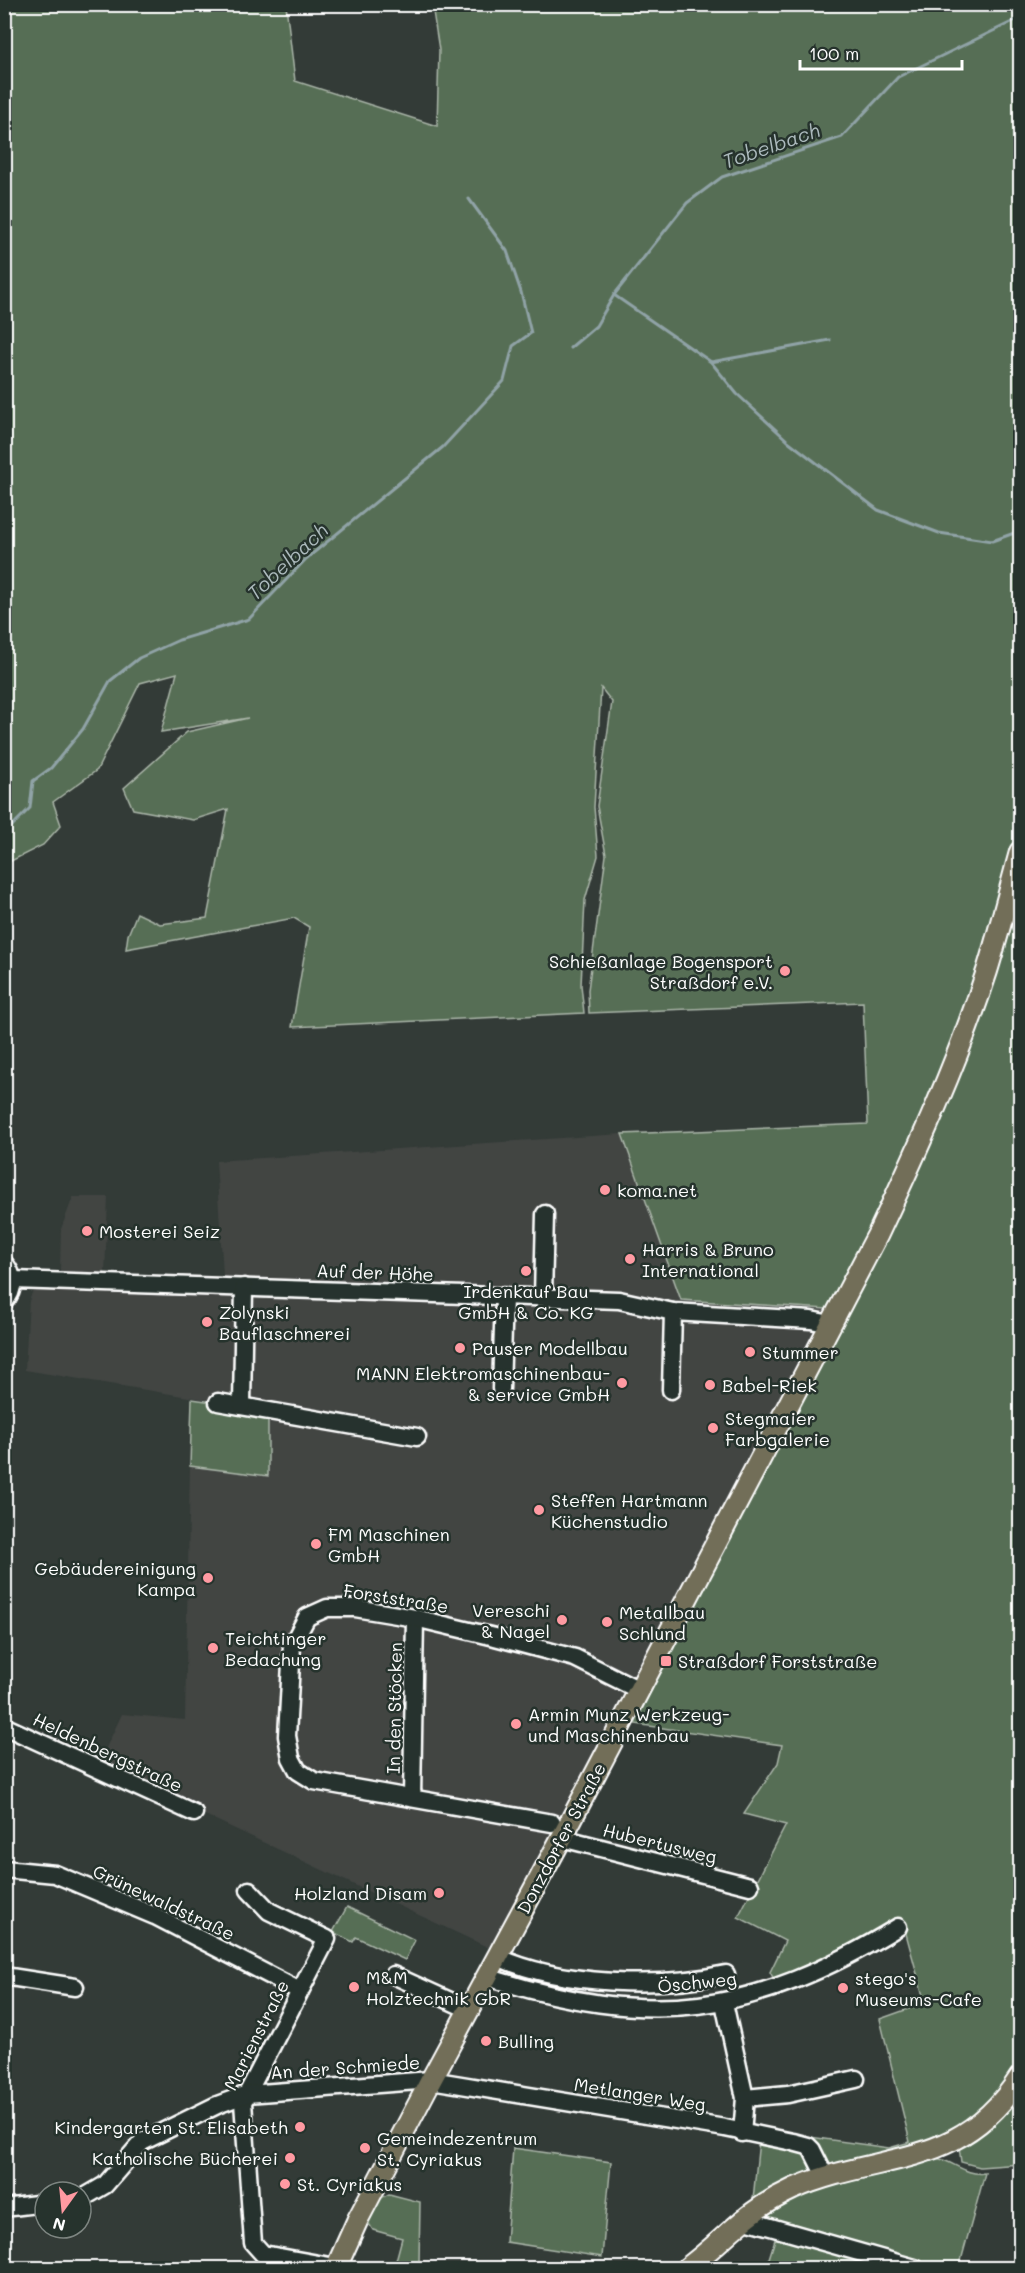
<svg xmlns="http://www.w3.org/2000/svg" width="1025" height="2273" viewBox="0 0 1025 2273" font-family="Mali,sans-serif">
	<style>
		.built { fill: #424543 }
		.green { fill: #576e54; stroke: #abb6aa; stroke-width: 1.5 }
		.lines { fill: none; stroke-linecap: round; stroke-linejoin: round }
		.stream { stroke: #90a3a7; stroke-width: 3 }
		.minor-casing { stroke: #fff; stroke-width: 21 }
		.major-casing { stroke: #fff; stroke-width: 24 }
		.minor { stroke: #26332d; stroke-width: 16 }
		.major { stroke: #726e59; stroke-width: 20 }
		.poi-dot { fill: #ff9aa2; stroke: #26332d; stroke-width: 2 }
		.labels { text-anchor: middle; dominant-baseline: central; stroke-width: 5; stroke-linejoin: round; paint-order: stroke }
		.poi-label { font-size: 18px; fill: #fff; stroke: #26332d; text-anchor: start }
		.street-label { font-size: 18px; fill: #fff; stroke: #26332d }
		.water-label { font-size: 20px; font-style: italic; fill: #acbabd; stroke: #26332d }
	</style>
	<rect width="100%" height="100%" fill="#333b37"/>
	<filter id="ink" filterUnits="userSpaceOnUse"><feTurbulence type="fractalNoise" baseFrequency=".0167" numOctaves="2"/><feDisplacementMap in="SourceGraphic" scale="12" xChannelSelector="R" yChannelSelector="G"/><feConvolveMatrix kernelMatrix="1 2 1 2 8 2 1 2 1" color-interpolation-filters="sRGB"/></filter>
	<g filter="url(#ink)">
		<g class="built">
			<path d="M622,1134L681,1300L827,1309L496,1951L98,1765L122,1714L185,1720L190,1466L268,1476L267,1410L25,1370L29,1301L35,1285L224,1291L216,1161Z"/>
			<path d="M73,1197H108L105,1273L60,1271L61,1229Z"/>
		</g>
		<g class="green">
			<path d="M5,5H286L295,81L437,126L439,50L432,5H1020V2070L1001,2096L945,2138L799,2179L753,2200L760,2130L889,2148L910,2142L880,2019L925,2003L902,1919L839,1954L775,1981L770,1972L785,1941L738,1917L786,1825L744,1814L778,1763L782,1745L635,1724L696,1597L874,1263L878,1234L872,1227L827,1309L681,1300L622,1134L868,1124L863,1002L589,1013L588,990L606,855L597,806L612,702L601,688L594,807L598,856L585,900L581,985L584,1013L292,1027L309,927L294,918L126,949L128,935L137,913L160,924L207,918L228,809L193,820L133,809L124,788L187,732L248,718L161,732L177,673L140,683L97,770L53,802L61,825L43,845L5,864Z"/>
			<path d="M192,1399L268,1410V1476L190,1466Z"/>
			<path d="M347,1907L415,1940L405,1960L356,1937L353,1942L333,1932Z"/>
			<path d="M1020,2089V2164L980,2167L961,2162L959,2146Z"/>
			<path d="M513,2148L611,2162L602,2257L506,2242Z"/>
			<path d="M936,2158C954,2161 965,2176 985,2173L959,2268H918L757,2219C807,2179 876,2176 936,2158Z"/>
			<path d="M389,2194L420,2202L419,2263L412,2268H394L402,2238L373,2230L367,2221L377,2200Z"/>
			<path d="M777,2233L888,2268H766Z"/>
		</g>
		<g class="lines">
			<g class="stream">
				<path d="M614,295L711,362L737,394L788,441L878,510L939,533L992,541L1020,531"/>
				<path d="M570,348L596,326L614,295L687,203L722,177L842,137L898,77L1020,18"/>
				<path d="M711,362L830,340"/>
				<path d="M4,834L30,808L33,781L51,768L83,729L110,681L139,658L179,640L249,619L306,559L443,447L504,381L513,346L531,333L521,292L507,251L469,199"/>
			</g>
			<g class="minor-casing">
				<g id="minor">
					<path d="M4,1263C15,1275 15,1290 4,1302"/>
					<path d="M13,1280L619,1300L673,1312L811,1320L830,1324"/>
					<path d="M543,1297L545,1214"/>
					<path d="M501,1389L504,1297"/>
					<path d="M671,1390L673,1312"/>
					<path d="M218,1402L417,1437"/>
					<path d="M242,1405L244,1287"/>
					<path d="M4,1726L194,1813"/>
					<path d="M412,1798L415,1618"/>
					<path d="M552,1823L314,1781L298,1771L291,1758L287,1736L292,1645L307,1617L327,1608H355L415,1618L495,1637L575,1658L639,1690"/>
					<path d="M562,1838L750,1886"/>
					<path d="M4,1869L55,1874L155,1916L300,1991"/>
					<path d="M249,1890L269,1911L327,1939L243,2102L253,2243L263,2254L341,2268"/>
					<path d="M498,1957C560,1986 660,1988 726,1974"/>
					<path d="M393,1975L470,2010"/>
					<path d="M4,1976L75,1987"/>
					<path d="M487,1977C650,2029 753,2016 898,1927"/>
					<path d="M724,2003L745,2098L742,2133"/>
					<path d="M745,2098L788,2094L856,2079"/>
					<path d="M81,2199L105,2185L142,2142L217,2105L247,2094L431,2080L725,2128L793,2142L808,2146L812,2150L825,2176"/>
					<path d="M4,2208L45,2203"/>
					<path d="M742,2219L915,2268"/>
				</g>
			</g>
			<g class="major-casing">
				<g id="major">
					<path d="M336,2268L358,2219L431,2080L568,1826L878,1234C918,1149 958,1061 987,971C999,932 1009,892 1020,852"/>
					<path d="M687,2268C727,2238 745,2211 793,2189C881,2151 960,2171 1020,2077"/>
				</g>
			</g>
			<use href="#minor" class="minor"/>
			<use href="#major" class="major"/>
		</g>
	</g>
	<g class="poi-dot">
		<circle cx="785" cy="971" r="6"/>
		<circle cx="605" cy="1190" r="6"/>
		<circle cx="87" cy="1231" r="6"/>
		<circle cx="630" cy="1259" r="6"/>
		<circle cx="526" cy="1271" r="6"/>
		<circle cx="207" cy="1322" r="6"/>
		<circle cx="460" cy="1348" r="6"/>
		<circle cx="750" cy="1352" r="6"/>
		<circle cx="622" cy="1383" r="6"/>
		<circle cx="710" cy="1385" r="6"/>
		<circle cx="713" cy="1428" r="6"/>
		<circle cx="539" cy="1510" r="6"/>
		<circle cx="316" cy="1544" r="6"/>
		<circle cx="208" cy="1578" r="6"/>
		<circle cx="562" cy="1620" r="6"/>
		<circle cx="607" cy="1622" r="6"/>
		<circle cx="213" cy="1648" r="6"/>
		<rect x="660" y="1655" width="12" height="12" rx="3"/>
		<circle cx="516" cy="1724" r="6"/>
		<circle cx="439" cy="1893" r="6"/>
		<circle cx="354" cy="1987" r="6"/>
		<circle cx="843" cy="1988" r="6"/>
		<circle cx="486" cy="2041" r="6"/>
		<circle cx="300" cy="2127" r="6"/>
		<circle cx="365" cy="2148" r="6"/>
		<circle cx="290" cy="2158" r="6"/>
		<circle cx="285" cy="2184" r="6"/>
	</g>
	<g class="labels">
		<g class="poi-label">
			<text x="773" y="961" text-anchor="end">Schießanlage Bogensport<tspan x="773" dy="21">Straßdorf e.V.</tspan></text>
			<text x="617" y="1190">koma.net</text>
			<text x="99" y="1231">Mosterei Seiz</text>
			<text x="642" y="1249">Harris &amp; Bruno<tspan x="642" dy="21">International</tspan></text>
			<text x="526" y="1291" text-anchor="middle">Irdenkauf Bau<tspan x="526" dy="21">GmbH &amp; Co. KG</tspan></text>
			<text x="219" y="1312">Zolynski<tspan x="219" dy="21">Bauflaschnerei</tspan></text>
			<text x="472" y="1348">Pauser Modellbau</text>
			<text x="762" y="1352">Stummer</text>
			<text x="610" y="1373" text-anchor="end">MANN Elektromaschinenbau-<tspan x="610" dy="21">&amp; service GmbH</tspan></text>
			<text x="722" y="1385">Babel-Riek</text>
			<text x="725" y="1418">Stegmaier<tspan x="725" dy="21">Farbgalerie</tspan></text>
			<text x="551" y="1500">Steffen Hartmann<tspan x="551" dy="21">Küchenstudio</tspan></text>
			<text x="328" y="1534">FM Maschinen<tspan x="328" dy="21">GmbH</tspan></text>
			<text x="196" y="1568" text-anchor="end">Gebäudereinigung<tspan x="196" dy="21">Kampa</tspan></text>
			<text x="550" y="1610" text-anchor="end">Vereschi<tspan x="550" dy="21">&amp; Nagel</tspan></text>
			<text x="619" y="1612">Metallbau<tspan x="619" dy="21">Schlund</tspan></text>
			<text x="225" y="1638">Teichtinger<tspan x="225" dy="21">Bedachung</tspan></text>
			<text x="678" y="1661">Straßdorf Forststraße</text>
			<text x="528" y="1714">Armin Munz Werkzeug-<tspan x="528" dy="21">und Maschinenbau</tspan></text>
			<text x="427" y="1893" text-anchor="end">Holzland Disam</text>
			<text x="366" y="1977">M&amp;M<tspan x="366" dy="21">Holztechnik GbR</tspan></text>
			<text x="855" y="1978">stego's<tspan x="855" dy="21">Museums-Cafe</tspan></text>
			<text x="498" y="2041">Bulling</text>
			<text x="288" y="2127" text-anchor="end">Kindergarten St. Elisabeth</text>
			<text x="377" y="2138">Gemeindezentrum<tspan x="377" dy="21">St. Cyriakus</tspan></text>
			<text x="278" y="2158" text-anchor="end">Katholische Bücherei</text>
			<text x="297" y="2184">St. Cyriakus</text>
		</g>
		<g class="street-label">
			<text transform="translate(375 1272) rotate(2)">Auf der Höhe</text>
			<text transform="translate(396 1598) rotate(9)">Forststraße</text>
			<text transform="translate(394 1708) rotate(-89)">In den Stöcken</text>
			<text transform="translate(108 1752) rotate(25)">Heldenbergstraße</text>
			<text transform="translate(561 1838) rotate(-62)">Donzdorfer Straße</text>
			<text transform="translate(660 1843) rotate(14)">Hubertusweg</text>
			<text transform="translate(164 1902) rotate(25)">Grünewaldstraße</text>
			<text transform="translate(697 1982) rotate(-6)">Öschweg</text>
			<text transform="translate(256 2035) rotate(-63)">Marienstraße</text>
			<text transform="translate(345 2067) rotate(-4)">An der Schmiede</text>
			<text transform="translate(640 2094) rotate(9)">Metlanger Weg</text>
		</g>
		<g class="water-label">
			<text transform="translate(771 145) rotate(-19)">Tobelbach</text>
			<text transform="translate(287 561) rotate(-43)">Tobelbach</text>
		</g>
	</g>
	<rect width="1025" height="2273" fill="none" stroke="#26332d" stroke-width="24"/>
	<rect x="12" y="12" width="1001" height="2249" fill="none" stroke="#fff" stroke-width="2" filter="url(#ink)"/>
	<g transform="translate(63 2210) rotate(195)"><circle r="28" fill="#26332d" stroke="#7d8581" stroke-width="1.5"/>
	<path d="M0-4.5L10 22L0 15L-10 22Z" fill="#ff9aa2"/>
	<text y="-9" font-size="16" font-weight="bold" text-anchor="middle" fill="#ffffff">N</text>
	</g>
	<path d="M800 60v9h162v-9" fill="none" stroke="#ffffff" stroke-width="3"/>
	<text x="809" y="60" font-size="18" fill="#ffffff" stroke="#26332d" stroke-width="4.5" paint-order="stroke">100 m</text>
</svg>
